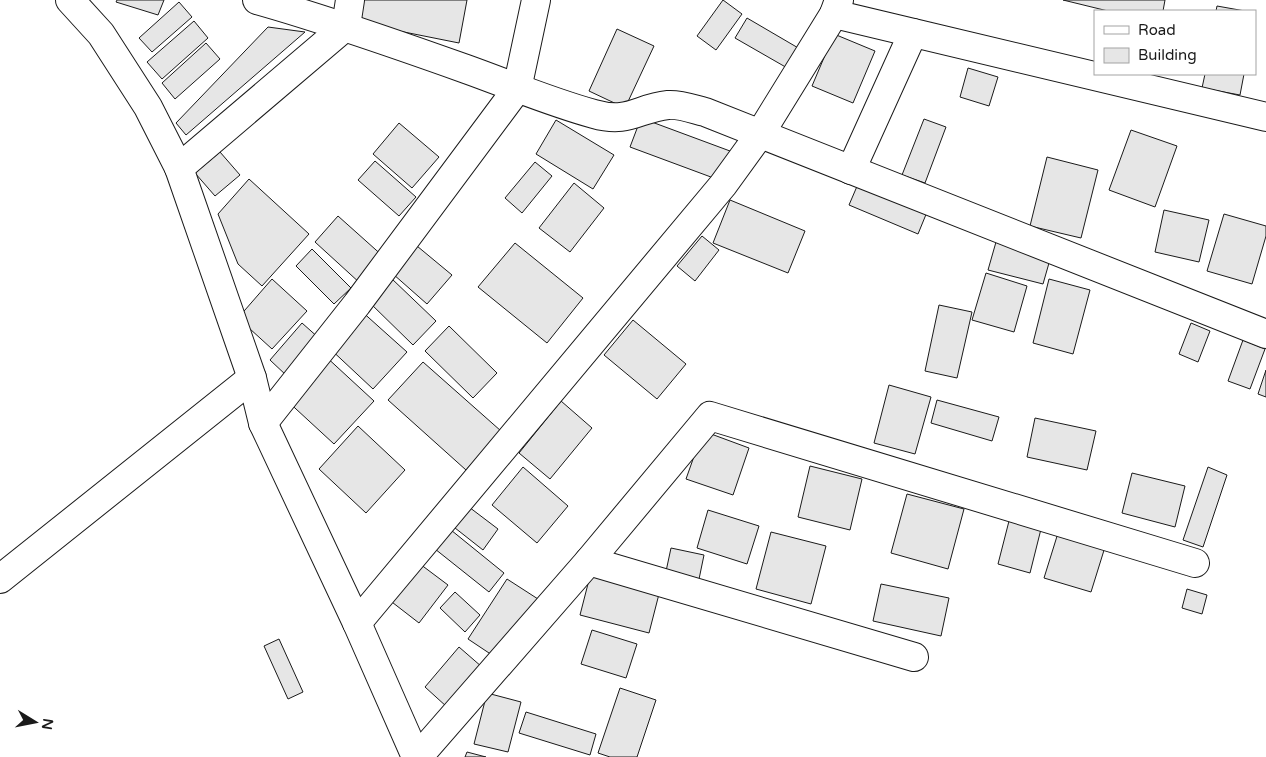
<svg xmlns="http://www.w3.org/2000/svg" width="1266" height="757" viewBox="0 0 1266 757" font-family="'Varela Round',sans-serif">
	<style>
		.building { fill: #e6e6e6; stroke: #1a1a1a }
		.lines { fill: none; stroke-linecap: round; stroke-linejoin: round }
		.minor-casing { stroke: #1a1a1a; stroke-width: 30 }
		.minor { stroke: #fff; stroke-width: 28 }
	</style>
	<rect width="100%" height="100%" fill="#fff"/>
	<g class="building">
		<path d="M117,0H164L158,15L116,2Z"/>
		<path d="M358,0H467L459,43L354,22Z"/>
		<path d="M723,0L742,14L716,50L697,36Z"/>
		<path d="M1063,0H1165L1163,11H1108Z"/>
		<path d="M179,2L192,17L152,52L139,38Z"/>
		<path d="M1217,6L1245,11H1216Z"/>
		<path d="M747,18L800,49L789,69L735,38Z"/>
		<path d="M194,21L208,38L162,79L147,62Z"/>
		<path d="M268,27L305,32L186,135L176,123Z"/>
		<path d="M617,29L654,46L625,108L589,91Z"/>
		<path d="M834,34L875,51L853,103L812,86Z"/>
		<path d="M206,43L220,59L175,99L162,83Z"/>
		<path d="M968,68L998,77L989,106L960,97Z"/>
		<path d="M1205,74H1244L1240,95L1202,88Z"/>
		<path d="M641,118L730,151L719,180L630,147Z"/>
		<path d="M924,119L946,127L925,183L902,175Z"/>
		<path d="M556,120L614,155L593,189L536,154Z"/>
		<path d="M399,123L439,157L412,188L373,154Z"/>
		<path d="M1131,130L1177,146L1155,207L1109,190Z"/>
		<path d="M220,152L240,175L215,196L195,173Z"/>
		<path d="M1047,157L1098,170L1081,238L1030,226Z"/>
		<path d="M375,161L416,197L399,216L358,180Z"/>
		<path d="M535,162L552,176L522,213L505,198Z"/>
		<path d="M249,179L309,234L262,286L238,264L218,214Z"/>
		<path d="M574,183L604,208L570,252L539,228Z"/>
		<path d="M858,184L927,212L918,234L849,205Z"/>
		<path d="M730,200L805,231L788,273L713,243Z"/>
		<path d="M1164,210L1209,220L1199,262L1155,252Z"/>
		<path d="M1224,214L1266,226V236L1252,284L1207,271Z"/>
		<path d="M338,216L385,258L361,284L315,242Z"/>
		<path d="M702,236L719,250L695,281L677,266Z"/>
		<path d="M996,242L1051,256L1043,284L988,270Z"/>
		<path d="M515,243L583,298L547,343L478,287Z"/>
		<path d="M417,246L452,275L427,304L393,274Z"/>
		<path d="M312,249L351,288L334,304L296,266Z"/>
		<path d="M986,273L1027,286L1014,332L972,320Z"/>
		<path d="M391,278L436,321L413,345L369,302Z"/>
		<path d="M272,279L307,311L272,349L238,318Z"/>
		<path d="M1049,279L1090,290L1073,354L1033,343Z"/>
		<path d="M939,305L972,312L957,378L925,371Z"/>
		<path d="M359,309L407,352L373,389L326,345Z"/>
		<path d="M633,320L686,364L657,399L604,355Z"/>
		<path d="M302,323L320,339L287,376L270,360Z"/>
		<path d="M1191,323L1210,331L1198,362L1179,354Z"/>
		<path d="M449,326L497,373L473,398L425,351Z"/>
		<path d="M1243,340L1265,349L1250,389L1228,381Z"/>
		<path d="M323,354L374,401L334,444L283,397Z"/>
		<path d="M423,362L501,431L466,470L388,400Z"/>
		<path d="M1266,370V397L1258,394Z"/>
		<path d="M889,385L931,397L915,454L874,443Z"/>
		<path d="M937,400L999,417L992,441L931,423Z"/>
		<path d="M561,401L592,428L550,479L519,453Z"/>
		<path d="M1035,418L1096,431L1087,470L1027,457Z"/>
		<path d="M358,426L405,470L366,513L319,469Z"/>
		<path d="M703,431L749,448L733,495L686,479Z"/>
		<path d="M810,466L862,479L850,530L798,517Z"/>
		<path d="M523,467L568,506L537,543L492,505Z"/>
		<path d="M1208,467L1227,475L1203,547L1183,540Z"/>
		<path d="M1132,473L1185,486L1175,527L1122,513Z"/>
		<path d="M907,494L964,509L948,569L891,553Z"/>
		<path d="M465,504L498,529L483,550L450,524Z"/>
		<path d="M708,510L759,526L747,564L697,548Z"/>
		<path d="M1009,521L1041,529L1030,573L998,564Z"/>
		<path d="M446,526L504,573L489,592L430,545Z"/>
		<path d="M771,532L826,546L811,604L756,589Z"/>
		<path d="M1058,533L1105,547L1091,592L1044,578Z"/>
		<path d="M671,548L704,555L698,584L665,576Z"/>
		<path d="M416,561L448,585L419,623L388,599Z"/>
		<path d="M590,576L659,594L649,633L580,615Z"/>
		<path d="M507,579L538,599L498,659L468,639Z"/>
		<path d="M881,584L949,598L941,636L873,621Z"/>
		<path d="M1187,589L1207,595L1202,614L1182,608Z"/>
		<path d="M455,592L480,615L465,632L440,608Z"/>
		<path d="M592,630L637,644L626,678L581,664Z"/>
		<path d="M279,639L303,692L288,699L264,646Z"/>
		<path d="M459,647L482,667L447,707L425,687Z"/>
		<path d="M620,688L656,700L637,757H610L598,753Z"/>
		<path d="M487,693L521,702L508,752L474,744Z"/>
		<path d="M526,712L596,734L590,755L519,733Z"/>
		<path d="M467,752L486,757H465Z"/>
	</g>
	<g class="lines">
		<g class="minor-casing">
			<g id="minor">
				<path d="M70,0L101,34L148,107L179,168L252,378L263,423L357,623L416,757"/>
				<path d="M257,0C328,20 396,44 466,69C508,84 550,102 594,114C629,124 638,108 668,105C680,104 693,109 705,112L1266,334"/>
				<path d="M834,14L1266,117"/>
				<path d="M179,168L346,26L350,0"/>
				<path d="M851,170L913,33"/>
				<path d="M263,423L357,304L517,89L536,0"/>
				<path d="M589,561L914,657"/>
				<path d="M0,579L252,378"/>
				<path d="M357,623L723,185L760,134L834,14L839,0"/>
				<path d="M418,757L589,561L710,416L1195,563"/>
			</g>
		</g>
		<use href="#minor" class="minor"/>
	</g>
	<rect x="1094" y="10" width="162" height="65" fill="#ffffff" stroke="#a3a3a3"/>
	<rect x="1104" y="26" width="25" height="8" fill="#ffffff" stroke="#a3a3a3"/>
	<text x="1138" y="35" font-size="15" fill="#1a1a1a">Road</text>
	<rect x="1104" y="48" width="25" height="15" fill="#e6e6e6" stroke="#a3a3a3"/>
	<text x="1138" y="60" font-size="15" fill="#1a1a1a">Building</text>
	<g transform="translate(35 722) rotate(100)" stroke="#ffffff" stroke-width="4" paint-order="stroke">
	<path d="M0-4L9 19L0 12L-9 19Z" fill="#1a1a1a"/>
	<text y="-8" font-size="14" font-weight="bold" text-anchor="middle" fill="#1a1a1a">N</text>
	</g>
</svg>
